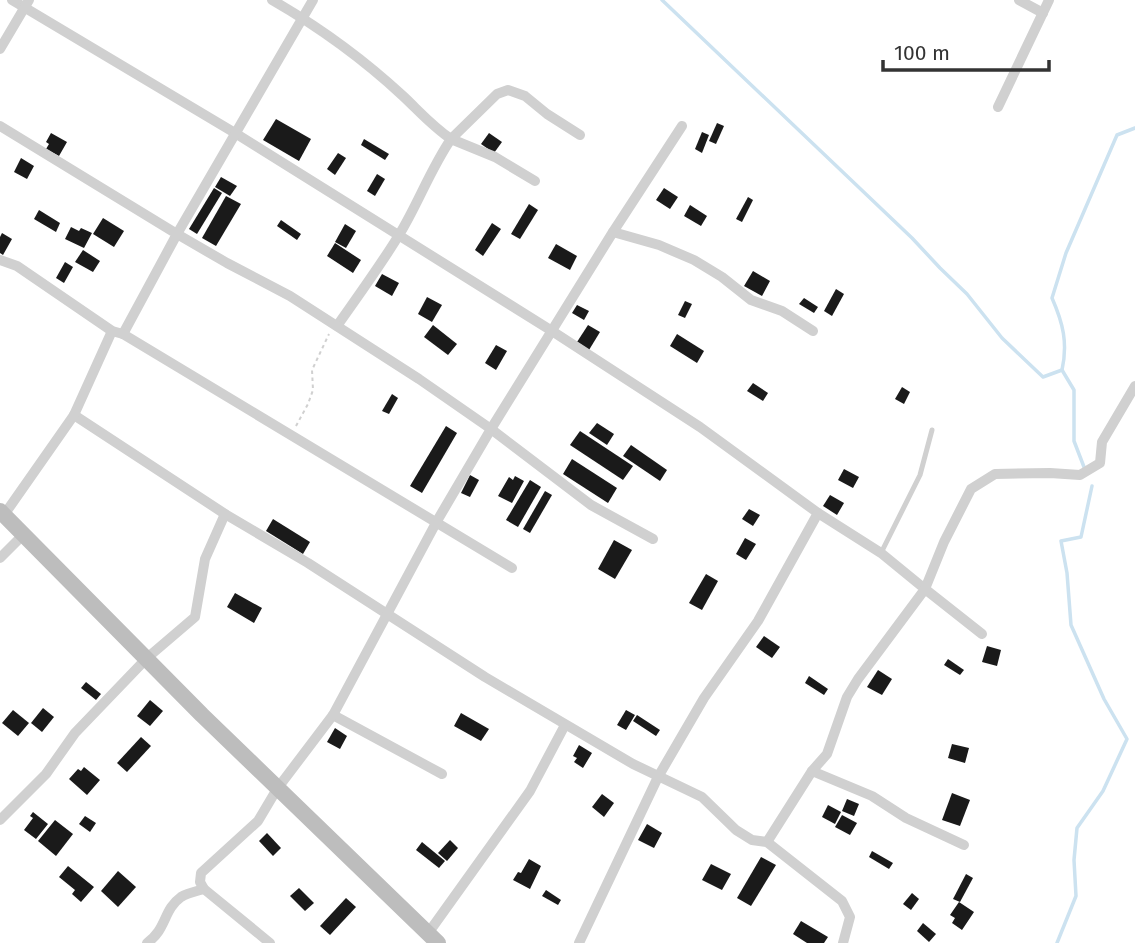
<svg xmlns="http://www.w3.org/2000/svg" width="1135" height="943" viewBox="0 0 1135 943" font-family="'Fira Sans',sans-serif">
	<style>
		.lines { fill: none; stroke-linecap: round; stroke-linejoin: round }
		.stream { stroke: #cce2f0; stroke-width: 3.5 }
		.building { fill: #1a1a1a }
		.path { stroke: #d0d0d0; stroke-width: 2; stroke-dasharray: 3.5 3.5; stroke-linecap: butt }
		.lane { stroke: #d0d0d0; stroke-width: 5 }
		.street { stroke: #d0d0d0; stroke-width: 10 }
		.secondary { stroke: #bdbdbd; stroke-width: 16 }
	</style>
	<rect width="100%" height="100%" fill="#fff"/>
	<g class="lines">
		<g class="stream">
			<path d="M662,0L912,238L940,268L967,294L1002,338L1043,377L1062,370L1074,390V441L1084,467"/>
			<path d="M1062,370C1068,343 1063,323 1052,298L1066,253L1117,135L1135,128"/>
			<path d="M1057,943L1076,896L1074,860L1077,828L1103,791L1127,739L1104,699L1071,625L1067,573L1061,541L1081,537L1092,486"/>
		</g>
	</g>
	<g class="building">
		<path d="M276,119L311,139L299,161L263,140Z"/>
		<path d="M717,123L724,126L716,144L709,141Z"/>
		<path d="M702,132L709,135L702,153L695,149Z"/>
		<path d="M51,133L67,142L59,156L46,149L49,144L46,142Z"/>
		<path d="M489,133L502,142L494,153L481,144Z"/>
		<path d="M364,139L389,154L385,160L361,145Z"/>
		<path d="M338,153L346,158L335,175L327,169Z"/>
		<path d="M21,158L34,166L27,179L14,172Z"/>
		<path d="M377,174L385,179L375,196L367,191Z"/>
		<path d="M221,177L237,186L230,196L215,187Z"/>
		<path d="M214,188L222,193L197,234L189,229Z"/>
		<path d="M664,188L678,197L670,209L656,200Z"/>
		<path d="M226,196L241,204L216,246L202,238Z"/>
		<path d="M748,197L753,200L742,222L736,219Z"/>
		<path d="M529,204L538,210L520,239L511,234Z"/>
		<path d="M690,205L707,216L701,226L684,216Z"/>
		<path d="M39,210L60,223L56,232L34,219Z"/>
		<path d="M103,218L124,231L114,247L93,234Z"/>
		<path d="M281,220L301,234L297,240L277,226Z"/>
		<path d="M492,223L501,229L483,256L475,250Z"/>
		<path d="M345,224L356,231L346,248L335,242Z"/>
		<path d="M71,227L79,231L81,228L92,233L84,248L65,239Z"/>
		<path d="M2,233L12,239L3,255L0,253V237Z"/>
		<path d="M335,243L361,260L353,273L327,256Z"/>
		<path d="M556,244L577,256L570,270L548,258Z"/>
		<path d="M83,250L100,261L93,272L75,262Z"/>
		<path d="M65,262L73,267L64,283L56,278Z"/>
		<path d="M753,271L770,281L762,296L744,286Z"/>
		<path d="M382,274L399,283L392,296L375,286Z"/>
		<path d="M836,289L844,294L832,316L824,311Z"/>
		<path d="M427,297L442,305L432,322L418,314Z"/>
		<path d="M804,298L818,307L814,313L799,304Z"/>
		<path d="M685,301L692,304L685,318L678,315Z"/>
		<path d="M577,305L589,311L584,320L572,313Z"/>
		<path d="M433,325L457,344L448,355L424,337Z"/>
		<path d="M588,325L600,332L589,350L577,342Z"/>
		<path d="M677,334L704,351L697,363L670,346Z"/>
		<path d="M496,345L507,351L496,370L485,363Z"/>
		<path d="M753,383L768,393L763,401L747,391Z"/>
		<path d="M902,387L910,392L904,404L895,399Z"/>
		<path d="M392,394L398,398L389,414L382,411Z"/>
		<path d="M597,423L614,434L607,445L589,433Z"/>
		<path d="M446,426L457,433L422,493L410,486Z"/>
		<path d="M580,431L633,466L623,480L570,445Z"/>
		<path d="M631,445L667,470L660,481L623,456Z"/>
		<path d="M572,459L617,488L608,503L563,474Z"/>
		<path d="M844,469L859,477L853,488L838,480Z"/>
		<path d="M470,475L479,480L470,497L461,493Z"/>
		<path d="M515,476L524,481L512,503L498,496L509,477L513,480Z"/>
		<path d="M530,480L541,487L518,527L506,520Z"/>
		<path d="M545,491L552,495L530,533L523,529Z"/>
		<path d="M830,495L844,503L837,515L823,506Z"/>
		<path d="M749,509L760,515L753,526L742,519Z"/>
		<path d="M273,519L310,542L303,554L266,531Z"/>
		<path d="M745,538L756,544L746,560L736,554Z"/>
		<path d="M614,540L632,550L615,579L598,569Z"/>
		<path d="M706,574L718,581L702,610L689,603Z"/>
		<path d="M235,593L262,608L254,623L227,607Z"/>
		<path d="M764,636L780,647L772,658L756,647Z"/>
		<path d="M987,646L1001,650L997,666L982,662Z"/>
		<path d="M948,659L964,670L960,675L944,665Z"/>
		<path d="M878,670L892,679L882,695L867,687Z"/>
		<path d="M809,676L828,689L824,695L805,683Z"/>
		<path d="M86,682L101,694L96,700L81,688Z"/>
		<path d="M150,700L163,711L150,726L137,716Z"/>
		<path d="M43,708L54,717L42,732L31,723Z"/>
		<path d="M13,710L29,723L18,736L2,723Z"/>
		<path d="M626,710L635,715L626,730L617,725Z"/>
		<path d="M461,713L489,729L481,741L454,726Z"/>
		<path d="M637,715L660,730L656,736L633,721Z"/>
		<path d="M335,728L347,736L340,749L327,742Z"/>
		<path d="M141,737L151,746L127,772L117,763Z"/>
		<path d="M952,744L969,748L965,763L948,758Z"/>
		<path d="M579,745L592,753L583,768L574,762L577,758L573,756Z"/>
		<path d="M84,767L100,780L87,795L69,779L78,769L81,771Z"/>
		<path d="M952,793L970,800L960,826L942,820Z"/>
		<path d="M602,794L614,803L604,817L592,807Z"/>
		<path d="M847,799L859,804L854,816L842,811Z"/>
		<path d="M828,805L841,812L835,824L822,817Z"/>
		<path d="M33,812L48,824L36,839L24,830L33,818L30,816Z"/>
		<path d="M842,815L857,823L850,835L835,827Z"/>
		<path d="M85,816L96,823L90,832L79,824Z"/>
		<path d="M55,820L73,834L56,856L38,841Z"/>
		<path d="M647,824L662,833L654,848L638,840Z"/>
		<path d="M267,833L281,848L273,856L259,841Z"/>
		<path d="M450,840L458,848L447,861L438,853Z"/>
		<path d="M422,842L445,861L439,868L416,850Z"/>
		<path d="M872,851L893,863L889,869L869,857Z"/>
		<path d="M761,857L776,865L751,906L737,898Z"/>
		<path d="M529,859L541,866L530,889L513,880L518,872L521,873Z"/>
		<path d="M711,864L731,874L722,890L702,880Z"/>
		<path d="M68,866L94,887L81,902L72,894L75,890L59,877Z"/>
		<path d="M118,871L136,887L118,907L101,891Z"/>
		<path d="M966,874L973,878L960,902L953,899Z"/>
		<path d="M299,888L314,903L305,911L290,896Z"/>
		<path d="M546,890L561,900L558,905L542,896Z"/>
		<path d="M912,893L919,899L911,910L903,904Z"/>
		<path d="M346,898L356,907L330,935L320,926Z"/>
		<path d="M959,902L974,912L962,930L952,923L955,918L950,915Z"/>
		<path d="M801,921L828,937L824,943H807L793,934Z"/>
		<path d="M923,923L936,934L929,942L917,931Z"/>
	</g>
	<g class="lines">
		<path class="path" d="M296,426L308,404L313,390L312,370L329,334"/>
		<path class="lane" d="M881,553L920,475L932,430"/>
		<g class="street">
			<path d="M12,0L235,133L552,331L700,427L818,513L881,553L925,589L858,679L847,697L827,754L812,771L767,842"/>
			<path d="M272,0C319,27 363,59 403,96C419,111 432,126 451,139C430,170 418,204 399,235C380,266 358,296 337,326"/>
			<path d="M313,0L177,234L227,263L290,296L419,379L491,429L591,505L653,539"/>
			<path d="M1019,0L1043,13"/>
			<path d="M0,49L29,0"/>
			<path d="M998,107L1049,0"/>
			<path d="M0,126L177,234L123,334"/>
			<path d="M535,181L495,157L451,139L497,94L508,90L525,96L547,114L580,135"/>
			<path d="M613,232L659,245L694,260L722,277L751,300L782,311L813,331"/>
			<path d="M0,260L17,266L112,331L123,334L512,568"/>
			<path d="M74,415L225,514L308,563L485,677L633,764L702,797L736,830L752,840L767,842L842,901L850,917L843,943"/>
			<path d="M4,515L74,415L112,331"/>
			<path d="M0,558L24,534"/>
			<path d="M982,634L925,589L944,542L971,489L995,474L1050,473L1080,475L1100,463L1102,442L1135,386"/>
			<path d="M333,715L442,774"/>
			<path d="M812,771L872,796L906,818L964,845"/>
			<path d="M0,820L46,774L75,733L147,658L195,617L205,559L225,514"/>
			<path d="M429,932L530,791L565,725"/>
			<path d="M147,943C167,929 163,910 181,897C187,893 197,891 204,889"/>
			<path d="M270,943L204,889L200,882L201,873L258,821L277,789L333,715L437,521L491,429L613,232L682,126"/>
			<path d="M579,943L658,777L704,698L758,621L818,513"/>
		</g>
		<path class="secondary" d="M0,511L202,715L438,943"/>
	</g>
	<path d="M883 60v10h166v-10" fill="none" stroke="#333333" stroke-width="3.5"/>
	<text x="894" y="60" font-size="21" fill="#333333" stroke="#ffffff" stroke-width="5" paint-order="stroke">100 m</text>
</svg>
